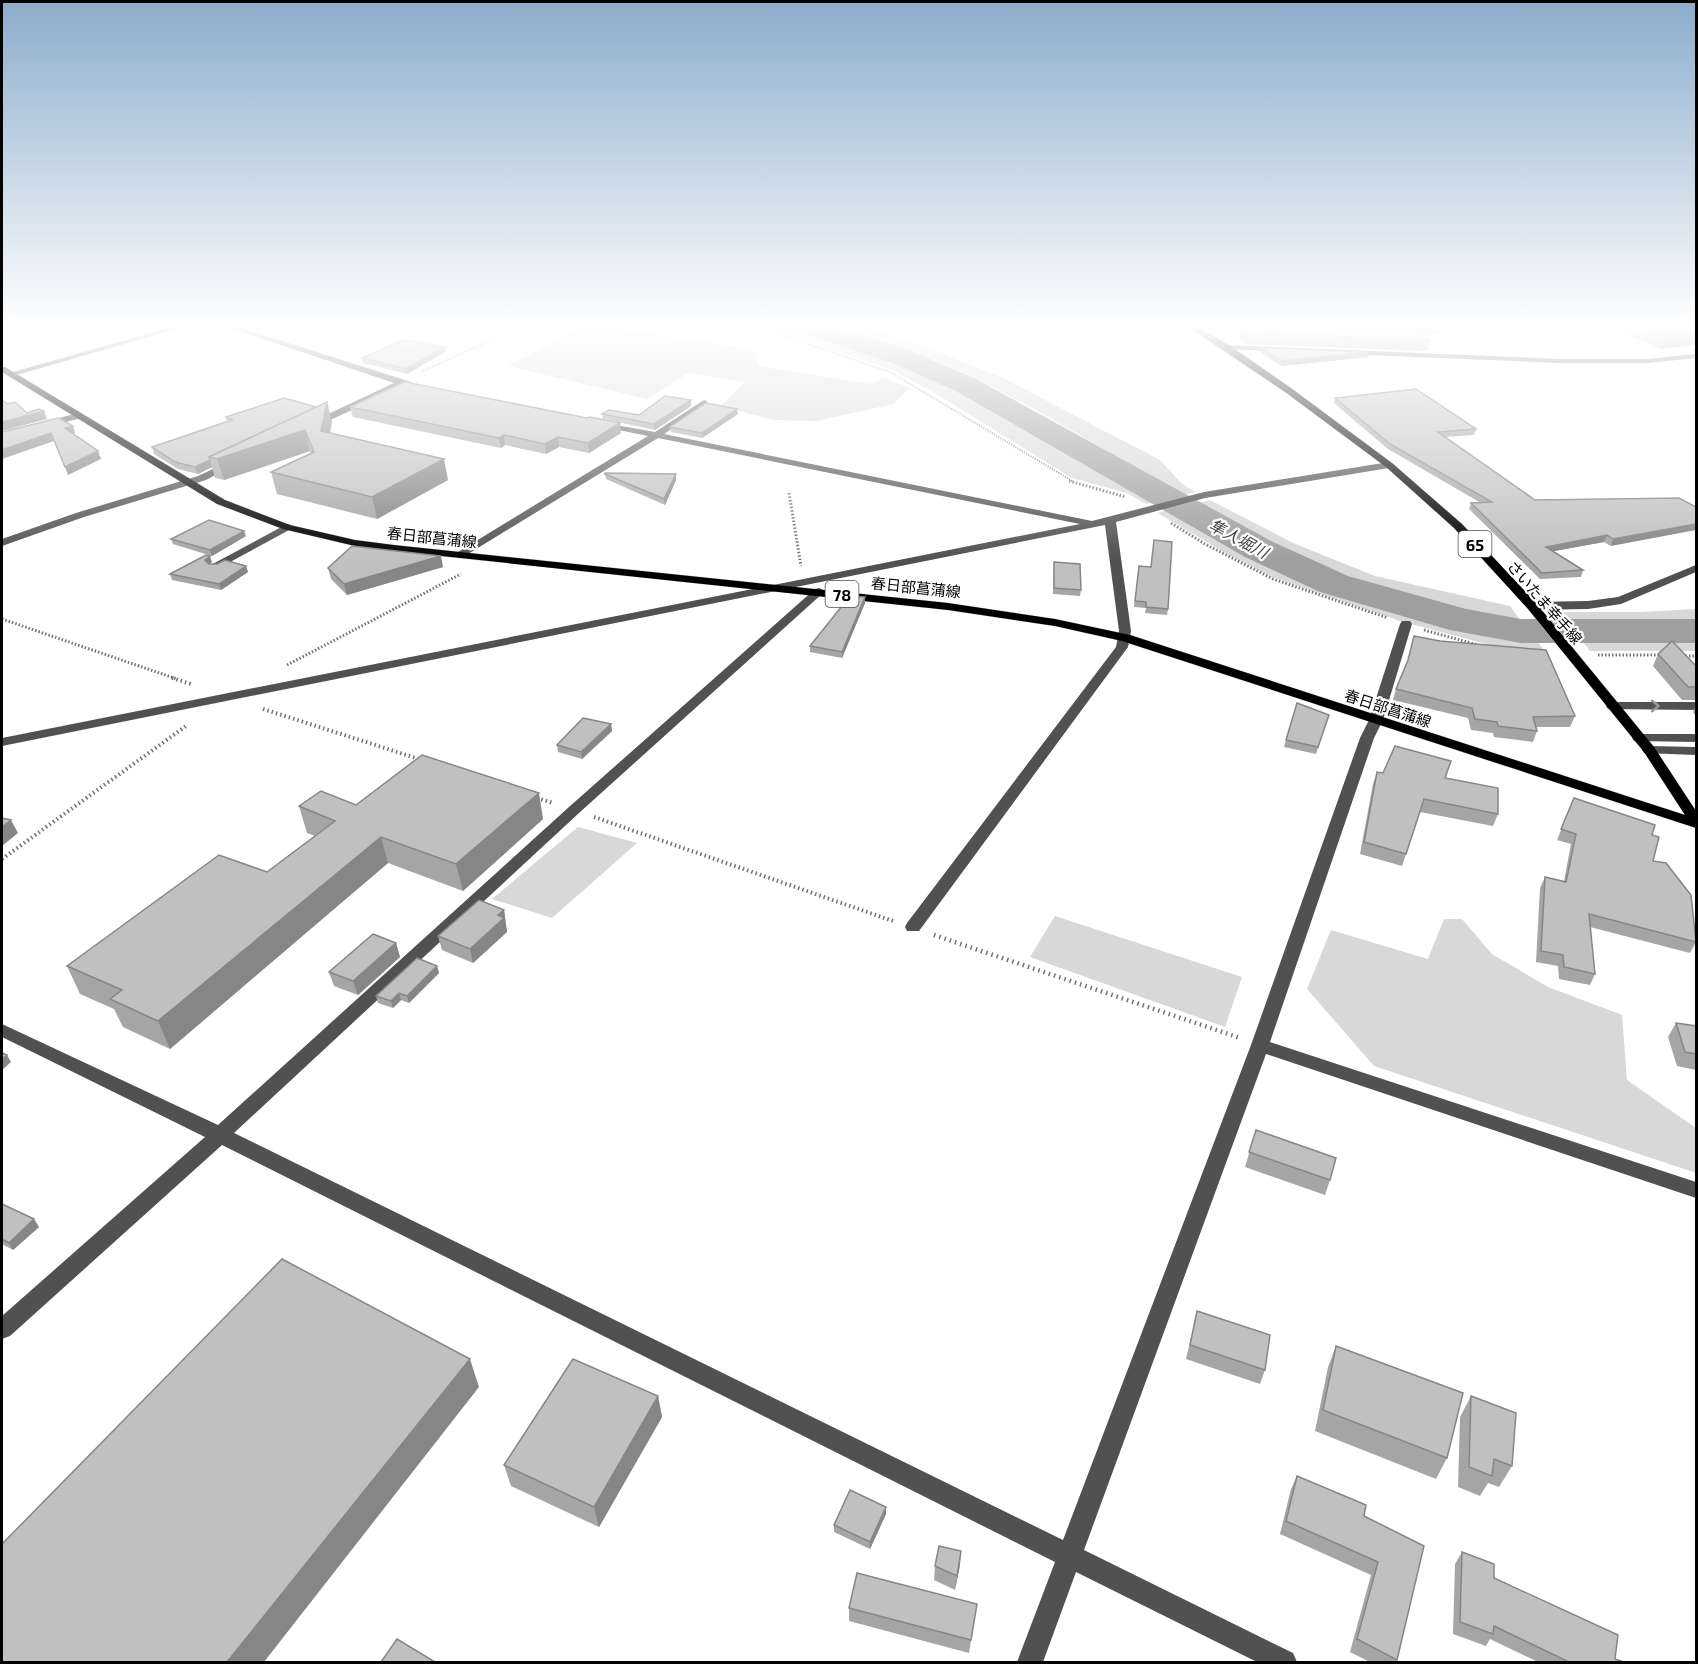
<svg xmlns="http://www.w3.org/2000/svg" width="1698" height="1664" viewBox="0 0 1698 1664" font-family="'Exo 2','Noto Sans JP',sans-serif">
	<style>
		.green { fill: #d8d8d8 }
		.lines { fill: none; stroke-linecap: round; stroke-linejoin: round }
		.river { fill: #9f9f9f; fill-rule: evenodd }
		.major-casing { stroke: #dbdbdb; stroke-width: 1 }
		.path-far3 { stroke: #737373; stroke-width: 2; stroke-dasharray: 1 1.5; stroke-linecap: butt }
		.path-far2 { stroke: #737373; stroke-width: 3; stroke-dasharray: 1.5 2; stroke-linecap: butt }
		.path-far1 { stroke: #737373; stroke-width: 4; stroke-dasharray: 1.5 3; stroke-linecap: butt }
		.path { stroke: #737373; stroke-width: 4.5; stroke-dasharray: 1.5 4; stroke-linecap: butt }
		.minor { fill: #515151; fill-rule: evenodd }
		.major { fill: #000; fill-rule: evenodd }
		.wall { fill: #a5a5a5 }
		.shaded-wall { fill: #868686 }
		.building { fill: #c0c0c0; stroke: #868686; stroke-width: 1.5 }
		.oneway { stroke: #979797 }
		.labels { text-anchor: middle; dominant-baseline: central; stroke-width: 4.5; stroke-linejoin: round; paint-order: stroke }
		.far-street-label { font-size: 15px; fill: #000; stroke: #fff }
		.far-water-label { font-size: 16px; font-style: italic; fill: #404040; stroke: #fff }
		.shield { fill: #fff; stroke: #4c4c4c; stroke-width: 1.5 }
		.shield-label { font-size: 16px; font-weight: bold; fill: #000 }
	</style>
	<rect width="100%" height="100%" fill="#fff"/>
	<g class="green">
		<path d="M578,328H618L754,350L759,366L871,384L885,378L910,388L893,404L817,421L773,420L721,406L745,382L688,373L647,399L508,366Z"/>
		<path d="M768,328H795L870,352L945,383L1160,501L1146,504L1127,493L1072,478L948,401L893,370Z"/>
		<path d="M840,328H868L921,345L1001,377L1160,460L1181,483L1195,492L1182,496C1113,455 1045,412 972,377C930,356 885,341 840,328Z"/>
		<path d="M1210,500L1293,543L1375,576L1510,606L1523,624L1501,623L1455,613L1339,580L1240,533L1214,514L1195,504Z"/>
		<path d="M1172,508C1201,524 1230,541 1260,556C1336,594 1449,630 1534,637L1544,650L1490,645L1400,621L1272,577L1222,551L1158,513Z"/>
		<path d="M1696,609V622L1569,623L1561,612H1642Z"/>
		<path d="M1580,638L1696,640V651H1590Z"/>
		<path d="M578,827L637,843L552,918L492,899Z"/>
		<path d="M1055,916L1242,977L1225,1027L1030,957Z"/>
		<path d="M1444,919H1462L1492,954L1548,987L1622,1015L1627,1080L1696,1128V1173L1374,1066L1307,989L1331,930L1428,959Z"/>
	</g>
	<g class="lines">
		<path class="river" d="M802,328H841L912,351L976,379L1271,541L1348,576L1466,609L1521,619H1696V643H1521L1450,630L1320,592L1245,557L956,391L892,363L806,334Z"/>
		<g class="major-casing">
			<path id="major" d="M1190,328H1199L1229,345L1291,388L1392,463L1462,524L1536,603L1654,747L1696,811V828L1122,641L1055,626L948,610L394,551L355,546L283,529L217,504L2,372V367H5L225,500L290,525L355,540L394,545L948,603L1055,619L1130,635L1685,815L1644,752L1528,609L1454,528L1386,467L1285,392Z"/>
		</g>
		<g class="path-far3">
			<path d="M761,328L890,372L1074,482"/>
			<path d="M423,371L518,328"/>
		</g>
		<g class="path-far2">
			<path d="M1069,481L1126,497"/>
			<path d="M789,493L801,566"/>
			<path d="M1171,523L1205,544L1273,579L1388,618"/>
			<path d="M2,619L177,679"/>
			<path d="M1424,630L1478,645"/>
			<path d="M1598,655H1660"/>
			<path d="M1682,656H1696"/>
			<path d="M287,665L461,574"/>
		</g>
		<g class="path-far1">
			<path d="M172,678L191,684"/>
			<path d="M263,709L422,760"/>
			<path d="M537,798L553,803"/>
			<path d="M594,817L893,921"/>
			<path d="M2,859L186,726"/>
		</g>
		<path class="path" d="M934,935L1240,1038"/>
		<g class="minor">
			<path d="M168,328H180L13,376L6,374Z"/>
			<path d="M230,328H241L427,387L423,390L404,386L315,427H309V423L394,383Z"/>
			<path d="M1226,345L1560,359H1648L1696,354V358L1648,363H1560L1223,349L1222,347Z"/>
			<path d="M704,400L707,401V405L664,434L1092,521L1204,492L1389,462L1394,465L1389,468L1205,498L1116,522L1131,631L1128,647L919,931H907L905,927L907,923L1116,647L1119,631L1105,525L2,746V738L1080,524L658,438L463,557L459,558L453,555L648,436L599,426V422L655,432Z"/>
			<path d="M78,413L83,416L81,418L2,439V433Z"/>
			<path d="M228,462L236,464L206,480L84,517L2,546V539L76,513L198,476Z"/>
			<path d="M287,524L291,525V529L219,568H211L209,566Z"/>
			<path d="M1696,565V572L1621,604L1588,609L1532,610L1526,606L1532,602L1588,601L1618,597Z"/>
			<path d="M819,588L825,591L823,593L579,813L234,1133L1063,1540L1251,1045L1360,738L1369,720L1400,624L1402,621H1410L1412,624L1383,720L1374,738L1270,1042L1696,1182V1198L1266,1054L1084,1550L1293,1653L1297,1662H1257L1076,1572L1043,1662H1017L1055,1562L222,1145L10,1336L2,1339V1316L205,1137L2,1037V1024L218,1125L569,807L815,589Z"/>
			<path d="M1613,702H1696V710L1608,709L1606,706Z"/>
			<path d="M1639,734H1696V742L1634,741L1632,738L1634,735Z"/>
			<path d="M1649,746L1696,747V755L1644,753L1642,750L1644,747Z"/>
		</g>
		<use href="#major" class="major"/>
	</g>
	<g class="wall">
		<path d="M1240,328L1292,329L1289,328H1440L1438,334L1423,336L1430,340L1428,351L1246,344L1238,338Z"/>
		<path d="M1614,328H1696L1661,349Z"/>
		<path d="M1261,348L1368,357L1281,366L1261,353Z"/>
		<path d="M445,352L407,374L363,363L362,358Z"/>
		<path d="M1335,398L1476,429L1474,435L1445,437L1535,500L1679,498L1611,546L1604,542L1553,551L1583,570L1581,577L1540,579L1469,509L1471,503H1481L1388,449L1334,403Z"/>
		<path d="M327,402L332,422L330,433L448,480L377,519L277,494L271,472L311,454L310,451L224,480L215,478L212,467L198,474L178,469L154,454L152,447L227,421L226,417L316,407Z"/>
		<path d="M691,406L655,430L603,419L602,414L639,415Z"/>
		<path d="M350,407L621,433L589,453L559,447L546,454L505,445L501,448L353,417Z"/>
		<path d="M737,409L738,414L702,438L671,432L670,427Z"/>
		<path d="M605,473L676,474V480L665,505L606,479Z"/>
		<path d="M246,536L212,556L173,544L171,539Z"/>
		<path d="M212,562L209,564L246,566L248,572L221,590L172,580L170,574Z"/>
		<path d="M1054,562L1081,590L1080,596L1053,594Z"/>
		<path d="M1139,566L1168,609L1167,615L1145,613L1146,608L1134,607Z"/>
		<path d="M443,567L347,595L331,579L328,568Z"/>
		<path d="M865,603L842,658L810,652V646Z"/>
		<path d="M1414,636L1575,716L1570,727H1536L1537,731L1533,742L1494,737L1493,733L1471,730L1468,718L1393,700L1396,689L1407,663Z"/>
		<path d="M1658,654L1696,666V700H1682L1653,666Z"/>
		<path d="M1297,703L1327,721L1316,754L1284,747Z"/>
		<path d="M1696,705V716L1693,712Z"/>
		<path d="M611,724L612,731L582,759L558,752L557,745Z"/>
		<path d="M1377,772L1383,773L1445,778L1498,814L1493,826L1420,812L1402,866L1360,854L1373,784Z"/>
		<path d="M1574,798L1652,835L1653,861L1696,942L1690,953L1590,927L1595,974L1590,985L1559,979L1558,966L1536,962L1540,888L1545,877L1564,881L1571,844L1557,840Z"/>
		<path d="M356,805L543,819L463,891L388,863L170,1049L123,1027L114,1009L80,994L67,966L267,872L315,836L307,833L299,806Z"/>
		<path d="M504,910L507,932L473,963L442,950L438,936Z"/>
		<path d="M396,943L400,957L358,995L334,986L329,972Z"/>
		<path d="M437,966L439,973L409,1003L401,1000L393,1008L378,1003L376,996Z"/>
		<path d="M1676,1023L1696,1026V1070L1677,1066L1668,1037Z"/>
		<path d="M1256,1130L1330,1180L1325,1195L1245,1167Z"/>
		<path d="M2,1204L39,1227L13,1250L2,1244Z"/>
		<path d="M1197,1311L1265,1370L1260,1384L1186,1359Z"/>
		<path d="M1336,1346L1447,1458L1436,1479L1315,1431L1328,1367Z"/>
		<path d="M658,1396L662,1417L599,1527L511,1486L504,1465Z"/>
		<path d="M1471,1396L1512,1466L1499,1487L1488,1483L1480,1496L1458,1487L1460,1417Z"/>
		<path d="M1297,1476L1364,1516L1424,1546L1397,1660L1395,1662H1370L1350,1652L1371,1575L1280,1534L1291,1489Z"/>
		<path d="M886,1514L870,1549L834,1532V1525Z"/>
		<path d="M1462,1552L1494,1578L1615,1659L1624,1662H1538L1490,1639L1486,1646L1453,1634L1455,1564Z"/>
		<path d="M960,1565L955,1590L934,1580L935,1566Z"/>
		<path d="M977,1604L969,1653L849,1621V1608Z"/>
	</g>
	<g class="shaded-wall">
		<path d="M1410,328H1440L1438,334L1408,337Z"/>
		<path d="M1696,331V345L1661,349L1667,334Z"/>
		<path d="M445,347V352L407,374L406,369Z"/>
		<path d="M1369,352L1368,357L1281,366L1282,361Z"/>
		<path d="M691,400V406L655,430L654,424Z"/>
		<path d="M327,402L332,422L326,451L321,431Z"/>
		<path d="M737,409L738,414L702,438V433Z"/>
		<path d="M44,411L47,419L2,431V422Z"/>
		<path d="M620,423L621,433L589,453L588,443Z"/>
		<path d="M73,426L75,433L68,436L65,428Z"/>
		<path d="M305,430L310,451L224,480L217,459Z"/>
		<path d="M51,433L54,441L2,459V450Z"/>
		<path d="M504,435L505,445L501,448L499,438Z"/>
		<path d="M558,437L559,447L546,454L545,444Z"/>
		<path d="M98,451L101,459L68,475L65,467Z"/>
		<path d="M444,459L448,480L377,519L372,497Z"/>
		<path d="M210,460L212,467L198,474L195,467Z"/>
		<path d="M676,474V480L665,505L664,499Z"/>
		<path d="M1696,524V530L1611,546L1613,539Z"/>
		<path d="M244,531L246,536L212,556L210,550Z"/>
		<path d="M1607,535L1604,542L1544,553L1546,547Z"/>
		<path d="M210,556L212,562L207,566L205,560Z"/>
		<path d="M441,556L443,567L347,595L344,584Z"/>
		<path d="M246,566L248,572L221,590L219,584Z"/>
		<path d="M865,597V603L842,658V652Z"/>
		<path d="M611,724L612,731L582,759L581,752Z"/>
		<path d="M539,793L543,819L463,891L456,864Z"/>
		<path d="M11,820L18,833L2,846V827Z"/>
		<path d="M381,837L388,863L170,1049L158,1021Z"/>
		<path d="M504,910L507,932L473,963L470,949L498,915Z"/>
		<path d="M396,943L400,957L358,995L353,981Z"/>
		<path d="M437,966L439,973L409,1003L407,996Z"/>
		<path d="M399,993L401,1000L393,1008L391,1001Z"/>
		<path d="M7,1055L11,1062L2,1070V1059Z"/>
		<path d="M34,1219L39,1227L13,1250L9,1243Z"/>
		<path d="M470,1359L479,1387L264,1662H227Z"/>
		<path d="M658,1396L662,1417L599,1527L594,1507Z"/>
		<path d="M886,1507V1514L870,1549V1542Z"/>
		<path d="M961,1551L960,1565L955,1590L957,1576Z"/>
	</g>
	<g class="building">
		<path d="M1240,328L1315,330L1311,328H1412L1430,340L1248,333Z"/>
		<path d="M1653,328H1696V331L1667,334Z"/>
		<path d="M403,340L445,347L406,369L362,358Z"/>
		<path d="M1261,348L1369,352L1282,361Z"/>
		<path d="M405,382L587,418L590,417L620,423L588,443L558,437L545,444L504,435L499,438L350,407Z"/>
		<path d="M1416,389L1476,429L1438,432L1535,500L1679,498L1696,507V524L1613,539L1607,535L1546,547L1583,570L1542,573L1471,503L1492,502L1390,444L1335,398Z"/>
		<path d="M665,396L691,400L654,424L602,414L609,410L639,415Z"/>
		<path d="M284,398L316,407L209,457L210,460L195,467L175,462L152,447L232,420L226,417Z"/>
		<path d="M2,399L7,404L15,402L27,413L39,409L44,411L2,422Z"/>
		<path d="M327,402L321,431L444,459L372,497L271,472L314,452L305,430L217,459L209,457Z"/>
		<path d="M706,403L737,409L702,433L670,427Z"/>
		<path d="M58,418L73,426L65,428L98,451L65,467L51,433L2,450V432Z"/>
		<path d="M605,473L676,474L664,499L605,474Z"/>
		<path d="M209,520L244,531L210,550L171,539Z"/>
		<path d="M1154,540L1172,542L1168,609L1146,607V602L1135,601L1139,566L1151,567Z"/>
		<path d="M352,546L441,556L344,584L328,568Z"/>
		<path d="M206,555L210,556L205,560L209,564H217L225,560L246,566L219,584L170,574Z"/>
		<path d="M1054,562L1080,564L1081,590L1054,588Z"/>
		<path d="M850,596L865,597L842,652L810,646Z"/>
		<path d="M1414,636L1440,641L1546,650L1575,716L1533,717L1537,731L1498,726L1497,722L1475,719L1472,708L1396,689L1408,660Z"/>
		<path d="M1672,641L1696,666V687H1688L1658,654Z"/>
		<path d="M1297,703L1329,715L1318,747L1286,740Z"/>
		<path d="M583,718L611,724L581,752L557,745Z"/>
		<path d="M1395,746L1451,761L1445,778L1498,788V814L1424,799L1406,854L1364,842L1377,772L1383,773Z"/>
		<path d="M422,755L539,793L456,864L381,837L158,1021L110,999L122,990L67,966L219,855L267,872L335,821L299,806L321,791L356,805Z"/>
		<path d="M1574,798L1655,825L1652,835L1659,837L1653,861L1666,863L1691,895L1696,942L1589,914L1595,974L1564,967L1563,955L1541,951L1545,877L1566,882L1576,834L1561,829Z"/>
		<path d="M2,818L11,820L2,827Z"/>
		<path d="M479,900L504,910L498,915L504,918L470,949L438,936Z"/>
		<path d="M373,934L396,943L353,981L329,972Z"/>
		<path d="M417,958L437,966L407,996L399,993L391,1001L376,996Z"/>
		<path d="M1676,1023L1696,1026V1054L1685,1052Z"/>
		<path d="M2,1053L7,1055L2,1059Z"/>
		<path d="M1256,1130L1336,1158L1330,1180L1249,1152Z"/>
		<path d="M2,1204L34,1219L9,1243L2,1239Z"/>
		<path d="M282,1259L470,1359L227,1662H2V1544Z"/>
		<path d="M1197,1311L1270,1335L1265,1370L1190,1345Z"/>
		<path d="M1336,1346L1463,1393L1447,1458L1323,1410Z"/>
		<path d="M573,1359L658,1396L594,1507L504,1465Z"/>
		<path d="M1471,1396L1516,1413L1512,1466L1494,1459L1492,1476L1469,1467Z"/>
		<path d="M1297,1476L1366,1505L1364,1516L1424,1546L1397,1660L1357,1639L1378,1562L1286,1521Z"/>
		<path d="M850,1490L886,1507L870,1542L834,1525Z"/>
		<path d="M939,1546L961,1551L957,1576L935,1566Z"/>
		<path d="M1462,1552L1494,1564V1578L1618,1635L1615,1659L1624,1662H1569L1494,1626L1493,1634L1460,1622Z"/>
		<path d="M857,1573L977,1604L971,1640L849,1608Z"/>
		<path d="M397,1639L435,1662H381Z"/>
	</g>
	<defs><path id="oneway-chevron" d="M-2-3.5L2.5 0L-2 3.5" fill="none" stroke-width="1.6" stroke-linecap="round" stroke-linejoin="round" transform="scale(1.5)"/></defs>
	<use class="oneway" href="#oneway-chevron" transform="translate(1655 706)"/>
	<linearGradient id="sky" x2="0" y2="1"><stop stop-color="#8baccb"/><stop offset="0.58" stop-color="#fff"/><stop offset="1" stop-color="#fff" stop-opacity="0"/></linearGradient>
	<rect width="1698" height="561" fill="url(#sky)"/>
	<g class="labels">
		<g class="far-street-label">
			<text transform="translate(432 537) rotate(6)">春日部菖蒲線</text>
			<text transform="translate(916 587) rotate(6)">春日部菖蒲線</text>
			<text transform="translate(1545 602) rotate(49)">さいたま幸手線</text>
			<text transform="translate(1388 708) rotate(18)">春日部菖蒲線</text>
		</g>
		<g class="far-water-label">
			<text transform="translate(1239 538) rotate(28)">隼人堀川</text>
		</g>
		<g class="shield">
			<rect x="1458.5" y="531" width="33" height="26" rx="4.5"/>
			<rect x="825.5" y="581" width="33" height="26" rx="4.5"/>
		</g>
		<g class="shield-label">
			<text x="1475" y="544">65</text>
			<text x="842" y="594">78</text>
		</g>
	</g>
	<rect width="1698" height="1664" fill="none" stroke="#000000" stroke-width="6"/>
</svg>
